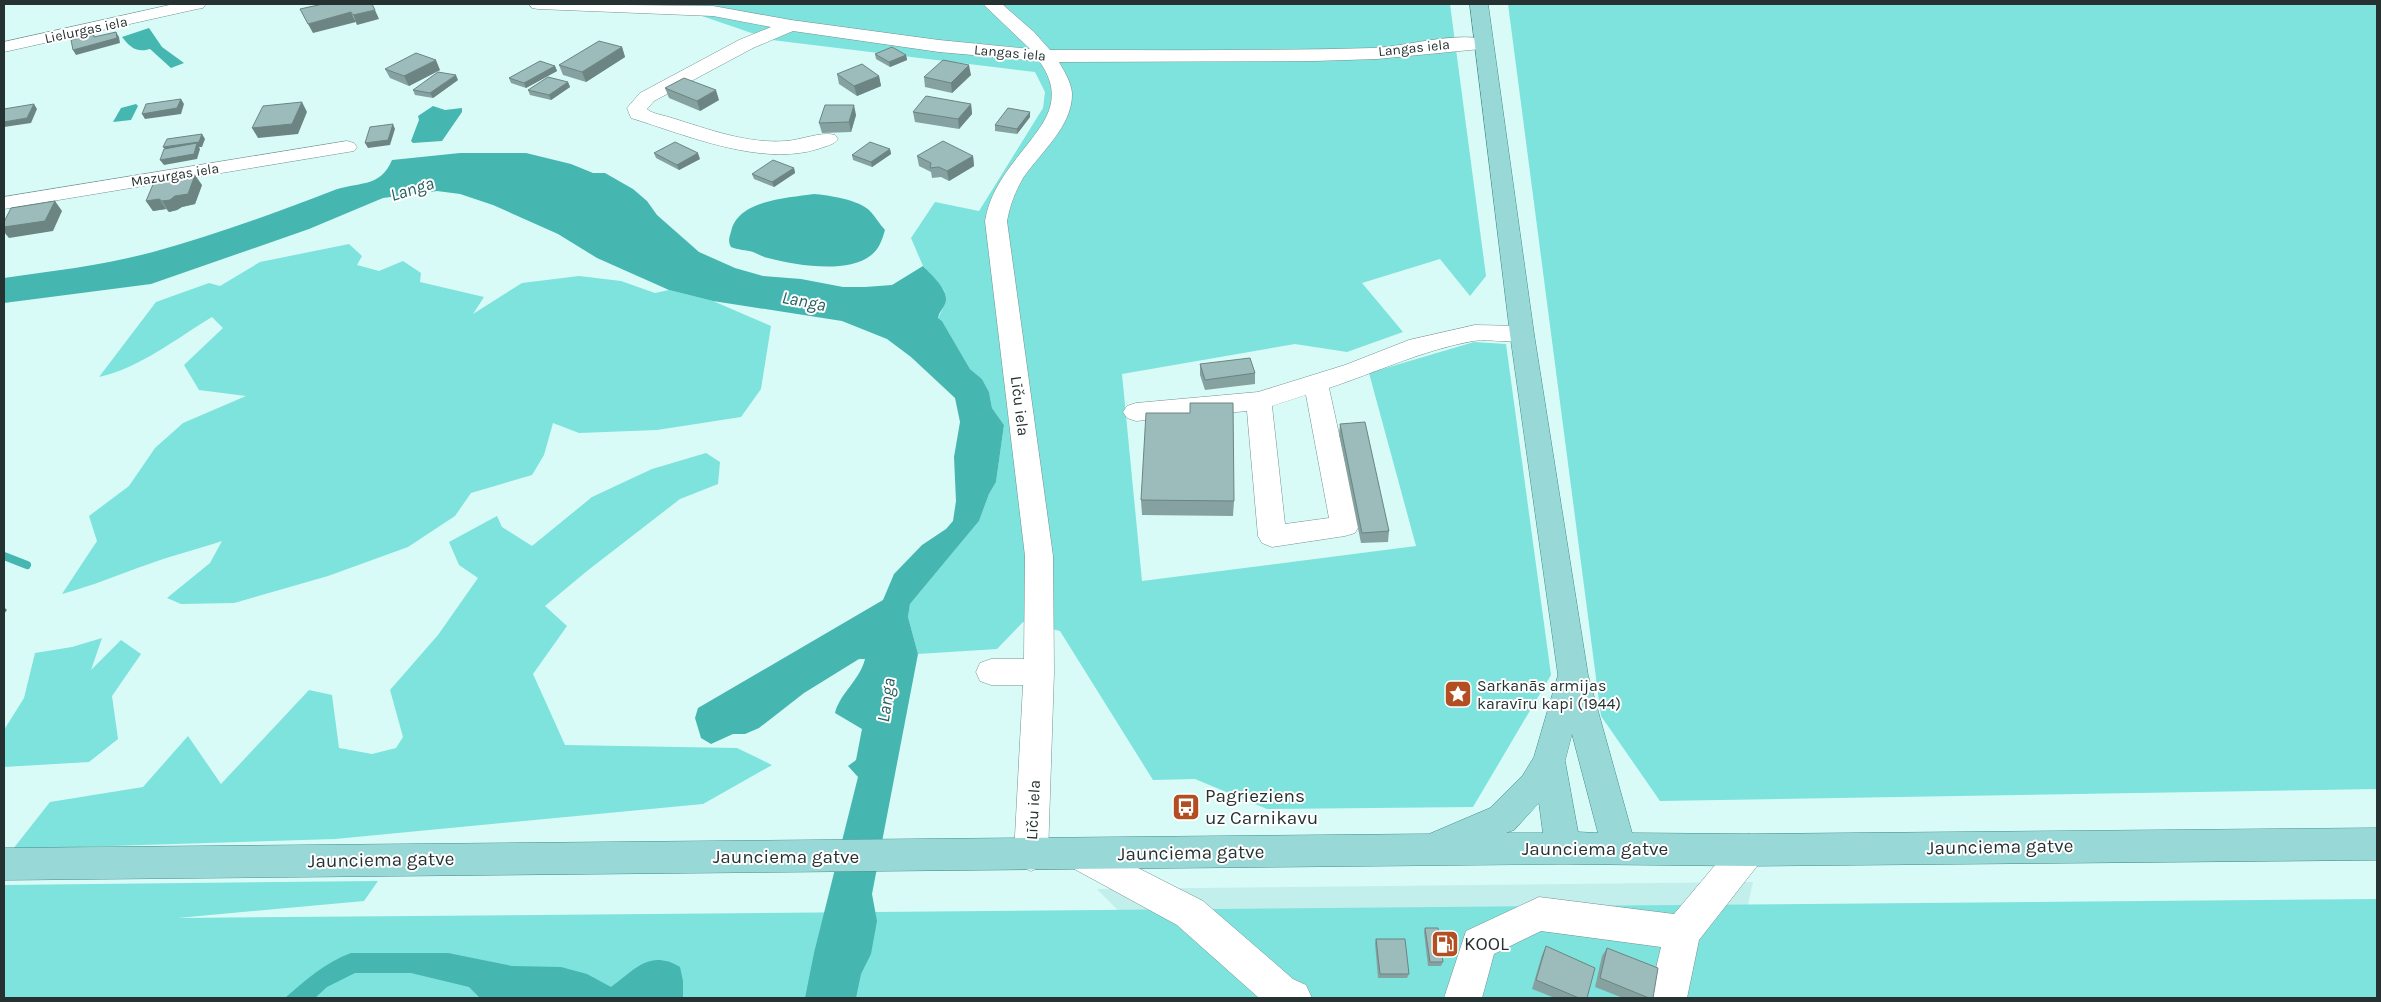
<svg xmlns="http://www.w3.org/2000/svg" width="2381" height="1002" viewBox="0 0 2381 1002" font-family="Karla,sans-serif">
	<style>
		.built { fill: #c2eeeb }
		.green { fill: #7ee2dd }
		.water { fill: #46b6b1 }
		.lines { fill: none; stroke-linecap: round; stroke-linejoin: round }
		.stream { stroke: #46b6b1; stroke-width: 8 }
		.minor-casing { stroke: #739391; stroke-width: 1 }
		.major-casing { stroke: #438d8a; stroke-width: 1 }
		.minor { fill: #fff; fill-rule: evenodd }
		.major { fill: #98d8d6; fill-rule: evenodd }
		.wall { fill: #85a2a0 }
		.shaded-wall { fill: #6c8482 }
		.building { fill: #9bbcba; stroke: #6c8482 }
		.labels { text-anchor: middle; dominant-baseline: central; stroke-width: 4; stroke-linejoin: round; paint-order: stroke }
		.far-street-label { font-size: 14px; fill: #253231; stroke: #fff }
		.street-label { font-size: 16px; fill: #253231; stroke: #fff }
		.poi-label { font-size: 16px; fill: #253231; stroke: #fff; text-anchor: start }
		.water-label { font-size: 18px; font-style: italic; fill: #25615f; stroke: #fff }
		.near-poi-label { font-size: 19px; fill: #253231; stroke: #fff; text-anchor: start }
		.near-street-label { font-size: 19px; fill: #253231; stroke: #fff }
	</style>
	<rect width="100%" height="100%" fill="#d8fbf8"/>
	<path class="built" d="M1753,882L1727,998H1204L1097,889Z"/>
	<g class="green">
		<path d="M667,4H1450L1486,276L1470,296L1440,259L1362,283L1403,332L1347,352L1295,344L1122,374L1142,581L1416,546L1369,373L1474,342L1506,344L1551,675L1473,807L1267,809L1195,779L1153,780L1060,631L1023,622L997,649L918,654L908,617L910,604L979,521L989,494L996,482L1004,425L992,408L989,392L982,379L970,369L942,321L938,318L945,304L946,298L944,290L923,266L911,238L935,202L979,211L1043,108L1045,92L1035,72L772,40Z"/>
		<path d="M1508,4H2377V789L1660,801L1601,716Z"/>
		<path d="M349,244L362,256L357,265L379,271L403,261L421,273L420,282L484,297L473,314L522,283L579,276L621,281L655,293L669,290L713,301L771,326L761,389L741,417L657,430L579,433L553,423L544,455L532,475L471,493L455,516L408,547L328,576L234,603L181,604L167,598L210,563L222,541C198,549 173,555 149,564C120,574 92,586 62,594L97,541L89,516L129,486L155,448L183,423L246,396L199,390L184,365L223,328L212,317C177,338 140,368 99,377L156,302L209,283L220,286L260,262Z"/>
		<path d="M706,453L720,462L718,484L680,499L587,571L545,606L567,626L533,674L565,745L737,748L772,765L703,804L335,839L13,849L50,802L143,787L188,736L221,784L309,690L332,695L339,748L372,754L396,748L403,737L390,690L438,635L478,578L459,565L449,542L497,516L502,527L532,546L592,497L652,469Z"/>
		<path d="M102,638L91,670L121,640L141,654L112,696L118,739L89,762L4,767V730L24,698L35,653L72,647Z"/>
		<path d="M378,881L364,901L178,918L2377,899V998H4V885Z"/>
	</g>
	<g class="water">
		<path d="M149,28L162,47L184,63L171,68L150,49C136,53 130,47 122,37Z"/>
		<path d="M136,104L138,106L131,120L113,122L121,108Z"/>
		<path d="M433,106L445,110L462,108V112L442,141L413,143L411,141L419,120L418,116Z"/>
		<path d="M460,153H526L571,164L593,173H605L633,189L647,201L657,215L699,252L735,268L763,276L801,279L843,287H865L892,285L923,266C930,274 951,291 945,304C943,309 939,312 938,318L942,321L970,369L982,379L989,392L992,408L1004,425L996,482L989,494L979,521L910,604L908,617L918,654L872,894L877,921L871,954L861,974L856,998H805L814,953L858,777L848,766L856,760L862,729L835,713C840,693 860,680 865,659H859L804,693L759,728L745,734H733L711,744L701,738L695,718L698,708L883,600L894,574L922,545L946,529L953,521L956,501L954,457L960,422L955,398L911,357L887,339L842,321L713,301L669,290L597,258L558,234L493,205L460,194L437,191L383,198L309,229L151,284L4,303V278C53,271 105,265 153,252C214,235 273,214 332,191C357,181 380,189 392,160Z"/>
		<path d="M814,194C828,195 860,200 870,211C876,217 879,224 885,230C882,240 879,250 870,256C846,274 795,265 768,258C763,257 758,254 753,252C746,250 738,250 731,247C728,242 729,238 731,232C737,200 787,198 814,194Z"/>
		<path d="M351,953H448L512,966L561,967L587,974L611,987C635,970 649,949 680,967L683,981V998H480L469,987L411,973H355L327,987L315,998H285C306,980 324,963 351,953Z"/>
	</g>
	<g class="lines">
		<path class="stream" d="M4,556L27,565"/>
		<g class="minor-casing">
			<g id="minor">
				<path d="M174,4H206L203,8L197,9L4,52V42Z"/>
				<path d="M529,4L713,6L791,20L939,40L1030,49L983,4H1002L1034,32L1050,50C1158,50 1266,51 1373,48C1411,46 1453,31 1491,40L1493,44L1491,48L1377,59L1314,61L1059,62C1064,71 1071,82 1072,93C1073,126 1040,153 1023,178C1015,192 1010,205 1007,221L1053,556L1054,672L1048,855L1043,866L1031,871L1019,866L1014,855L1023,685H991L980,681L976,672L980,663L991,659H1024L1025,556L985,221C989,197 1001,178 1016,159C1040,127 1069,102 1039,61L939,52L793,31L753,48L654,101L647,109C652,114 664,115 672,118C708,129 747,144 786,141C801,140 822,131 835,135L838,139C834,145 826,146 818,149C761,167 686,135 631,118L627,108L640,93L739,40L771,27L713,16L538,9L532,8Z"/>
				<path d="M347,141L354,143L357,147L354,151L4,209V197Z"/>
				<path d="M1475,325L1522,326L1531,329L1534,334L1531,339C1512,345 1492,338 1473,341C1423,350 1377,372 1329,388L1359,526L1355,533L1345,536L1272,547L1262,543L1258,536L1247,411L1136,421L1127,418L1123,412L1127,406L1136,403L1258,392L1345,365L1409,340ZM1306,395L1329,518L1285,524L1272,406Z"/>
				<path d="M1749,834L1761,839L1766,850L1761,861L1699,940L1687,998H1649L1661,947L1541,931L1494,954L1482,998H1444L1466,931L1539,897L1674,914L1737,839Z"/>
				<path d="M1079,838L1203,901L1293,979L1306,985L1312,998H1259L1177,925L1067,865L1062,854L1067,843Z"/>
			</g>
		</g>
		<g class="major-casing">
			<path id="major" d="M1470,4H1488L1534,334L1588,675L1632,833L1749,834L2377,828V860L1749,866L1563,864L4,880V848L1429,834L1490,808L1523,775L1534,757L1558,675L1510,334ZM1572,734L1598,833L1578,832L1565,761ZM1539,803L1543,833H1506L1514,830Z"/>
		</g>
		<use href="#minor" class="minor"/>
		<use href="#major" class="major"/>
	</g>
	<g class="wall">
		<path d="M622,47L625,57L586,82L563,75L559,65Z"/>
		<path d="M875,54L906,55L907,60L890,67L876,59Z"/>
		<path d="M555,66L557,71L526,88L511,83L509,78Z"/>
		<path d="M385,69L440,70L409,86L390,78Z"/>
		<path d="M837,74L879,76L881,86L857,96L839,84Z"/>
		<path d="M971,75L952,93L925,87L924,77Z"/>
		<path d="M458,80L433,98L415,95L413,90Z"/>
		<path d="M568,82L570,87L551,100L530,95L528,90Z"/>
		<path d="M665,88L719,100L700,111L669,98Z"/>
		<path d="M971,104L972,114L959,129L915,122L913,112Z"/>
		<path d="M856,115L851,132L822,133L819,123Z"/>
		<path d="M1030,117L1017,134L995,131V125Z"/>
		<path d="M890,149L891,154L872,167L853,160L852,155Z"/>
		<path d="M654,153L700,159L679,170L656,158Z"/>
		<path d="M917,156H973L974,166L949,181L941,177L932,178L931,172L919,166Z"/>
		<path d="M794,168L795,173L774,187L754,179L752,174Z"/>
		<path d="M202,185L195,204L182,207L177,210L169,212L166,209L153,211L146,201Z"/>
		<path d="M1200,364L1255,373V384L1205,390L1200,375Z"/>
		<path d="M1190,413L1234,501L1233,516L1142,515L1141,500Z"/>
		<path d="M1340,424L1389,531L1388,542L1361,543L1339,434Z"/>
		<path d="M1425,928L1443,962L1441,966H1428L1424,932Z"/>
		<path d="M1376,939L1409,974L1407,978H1378L1375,943Z"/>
		<path d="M1546,946L1587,998H1555L1532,989L1542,955Z"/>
		<path d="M1607,948L1653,998H1623L1595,987L1602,956Z"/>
	</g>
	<g class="shaded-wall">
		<path d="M375,10L379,19L357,25L353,15Z"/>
		<path d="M351,12L356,22L313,33L308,24Z"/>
		<path d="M116,32L119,37L120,43L76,55L73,50Z"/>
		<path d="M622,47L625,57L586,82L582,72Z"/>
		<path d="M906,55L907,60L890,67L889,62Z"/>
		<path d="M436,60L440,70L409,86L404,76Z"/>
		<path d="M969,65L971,75L952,93L951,83Z"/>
		<path d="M555,66L557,71L526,88L524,83Z"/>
		<path d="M456,75L458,80L433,98L430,93Z"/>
		<path d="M879,76L881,86L857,96L854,86Z"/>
		<path d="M568,82L570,87L551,100L549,95Z"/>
		<path d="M716,90L719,100L700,111L697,101Z"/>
		<path d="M181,99L184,104L181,114L145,119L142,114Z"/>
		<path d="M302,102L307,112L298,134L258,138L252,128Z"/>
		<path d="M34,104L37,109L31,123L4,127V122Z"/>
		<path d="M971,104L972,114L959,129L958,119Z"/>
		<path d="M854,105L856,115L851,132L849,122Z"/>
		<path d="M1030,112V117L1017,134V129Z"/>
		<path d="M393,124L395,129L390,145L368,148L365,143Z"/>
		<path d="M202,134L205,139L202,147H199L200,149L197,159L164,165L160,160L167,152L163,147Z"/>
		<path d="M890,149L891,154L872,167L871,162Z"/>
		<path d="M698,153L700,159L679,170L677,165Z"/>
		<path d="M973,156L974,166L949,181L947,171Z"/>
		<path d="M794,168L795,173L774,187L772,182Z"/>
		<path d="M195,175L202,185L195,204L182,207L177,210L169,212L162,201Z"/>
		<path d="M159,199L166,209L153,211L146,201Z"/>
		<path d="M55,201L62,211L53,231L9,238L4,232V227Z"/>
		<path d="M4,607L7,610L4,614Z"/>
	</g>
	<g class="building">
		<path d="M323,4H372L375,10L353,15L351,12L308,24L300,9Z"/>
		<path d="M116,32L117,38L73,50L71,40L94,35V37Z"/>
		<path d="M599,41L622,47L582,72L559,65Z"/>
		<path d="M892,47L906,55L889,62L875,54Z"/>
		<path d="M416,53L436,60L404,76L385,69Z"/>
		<path d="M943,60L969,65L951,83L924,77Z"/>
		<path d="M540,61L555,66L524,83L509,78Z"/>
		<path d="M862,64L879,76L854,86L837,74Z"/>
		<path d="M438,72L456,75L430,93L413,90Z"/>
		<path d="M548,77L568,82L549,95L528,90Z"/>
		<path d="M684,78L716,90L697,101L665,88Z"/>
		<path d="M926,96L971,104L958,119L913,112Z"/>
		<path d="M181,99L177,108L142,114L146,104Z"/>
		<path d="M302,102L292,124L252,128L263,106Z"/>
		<path d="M34,104L27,118L4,122V109Z"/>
		<path d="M825,105H854L849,122L819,123Z"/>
		<path d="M1008,108L1030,112L1017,129L995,125Z"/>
		<path d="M393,124L388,140L365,143L370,127Z"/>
		<path d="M202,134L199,142L163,147L167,139Z"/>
		<path d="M943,141L973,156L947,171L939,167L930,168L931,163L917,156Z"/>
		<path d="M675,142L698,153L677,165L654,153Z"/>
		<path d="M870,142L890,149L871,162L852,155Z"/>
		<path d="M197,143L194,154L160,160L164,149Z"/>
		<path d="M773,160L794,168L772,182L752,174Z"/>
		<path d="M195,175L188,194L175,196L170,200L162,201L159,199L146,201L154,182Z"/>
		<path d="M55,201L45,221L4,227V222L11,208Z"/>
		<path d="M1250,358L1255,373L1205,380L1200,364Z"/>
		<path d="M1190,403H1233L1234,501L1141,500L1146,413H1190Z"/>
		<path d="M1365,422L1389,531L1362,533L1340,424Z"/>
		<path d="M1425,928H1438L1443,962H1430Z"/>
		<path d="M1376,939H1405L1409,974H1380Z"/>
		<path d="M1546,946L1595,968L1587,998H1579L1536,980Z"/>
		<path d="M1607,948L1658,968L1653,998H1649L1600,978Z"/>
	</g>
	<defs>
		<g id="sight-square" transform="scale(1.4375)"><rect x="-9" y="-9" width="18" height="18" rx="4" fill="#b34d22" stroke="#fff"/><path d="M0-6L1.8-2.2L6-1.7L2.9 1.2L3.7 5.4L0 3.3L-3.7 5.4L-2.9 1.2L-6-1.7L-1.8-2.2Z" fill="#fff"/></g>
		<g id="bus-square" transform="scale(1.4375)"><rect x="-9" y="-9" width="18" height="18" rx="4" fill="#b34d22" stroke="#fff"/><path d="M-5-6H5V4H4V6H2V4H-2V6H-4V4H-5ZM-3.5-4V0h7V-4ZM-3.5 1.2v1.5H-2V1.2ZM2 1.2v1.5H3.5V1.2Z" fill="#fff"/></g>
		<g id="fuel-square" transform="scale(1.4375)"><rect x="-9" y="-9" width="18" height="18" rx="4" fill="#b34d22" stroke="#fff"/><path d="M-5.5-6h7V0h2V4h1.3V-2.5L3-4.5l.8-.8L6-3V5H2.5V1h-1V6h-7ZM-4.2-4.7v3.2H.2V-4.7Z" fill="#fff"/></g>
	</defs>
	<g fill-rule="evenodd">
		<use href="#sight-square" x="1458" y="694"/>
		<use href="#bus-square" x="1186" y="807"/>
		<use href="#fuel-square" x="1445" y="944"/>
	</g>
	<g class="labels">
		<g class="far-street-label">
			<text transform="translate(86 30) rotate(-12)">Lielurgas iela</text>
			<text transform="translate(1414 48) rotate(-6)">Langas iela</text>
			<text transform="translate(1010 53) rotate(5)">Langas iela</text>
			<text transform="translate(175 175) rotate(-9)">Mazurgas iela</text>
		</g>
		<g class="street-label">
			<text transform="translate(1020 406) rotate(83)">Līču iela</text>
			<text transform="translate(1033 810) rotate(-87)">Līču iela</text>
		</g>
		<g class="poi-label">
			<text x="1477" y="685">Sarkanās armijas<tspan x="1477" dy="18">karavīru kapi (1944)</tspan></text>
		</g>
		<g class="water-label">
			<text transform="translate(412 189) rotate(-17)">Langa</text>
			<text transform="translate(804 301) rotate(11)">Langa</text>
			<text transform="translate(886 700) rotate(-82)">Langa</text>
		</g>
		<g class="near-poi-label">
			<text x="1205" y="796">Pagrieziens<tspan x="1205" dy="22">uz Carnikavu</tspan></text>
			<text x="1464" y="944">KOOL</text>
		</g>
		<g class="near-street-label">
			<text transform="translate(2000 847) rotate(-1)">Jaunciema gatve</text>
			<text x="1595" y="849">Jaunciema gatve</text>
			<text transform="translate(1191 853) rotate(-1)">Jaunciema gatve</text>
			<text x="786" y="857">Jaunciema gatve</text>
			<text transform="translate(381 860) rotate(-1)">Jaunciema gatve</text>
		</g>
	</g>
	<rect width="2381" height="1002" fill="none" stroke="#253231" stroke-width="10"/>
</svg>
